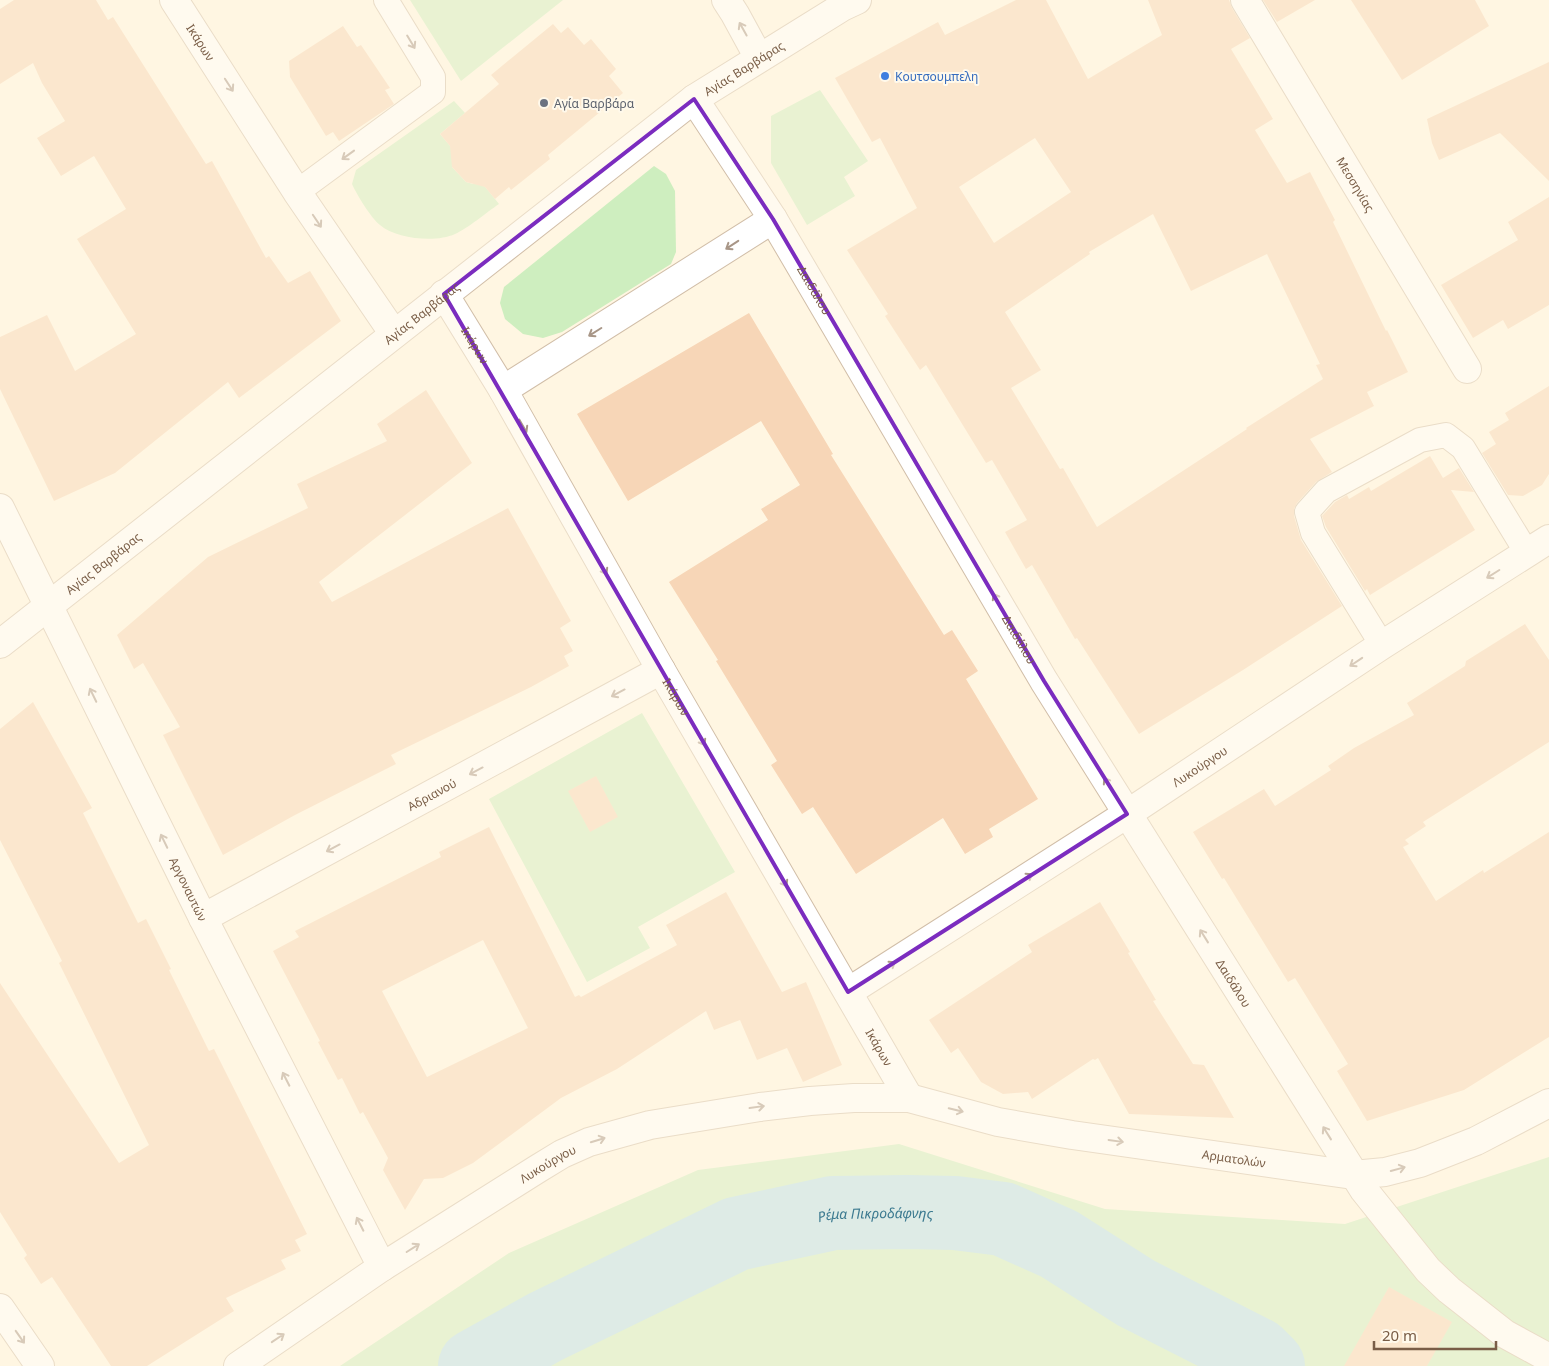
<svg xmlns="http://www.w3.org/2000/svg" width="1549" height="1366" viewBox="0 0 1549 1366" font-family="'Noto Sans',sans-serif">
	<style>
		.green { fill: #ceeebf }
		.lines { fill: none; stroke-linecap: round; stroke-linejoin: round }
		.river { stroke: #b5deea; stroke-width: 74 }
		.building { fill: #f7d6b7; fill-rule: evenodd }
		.service-casing { stroke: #d1bea8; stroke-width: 26 }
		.minor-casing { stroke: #d1bea8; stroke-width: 30 }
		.tertiary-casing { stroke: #d1bea8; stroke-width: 30 }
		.service { stroke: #fff; stroke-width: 24 }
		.minor { stroke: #fff; stroke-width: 28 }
		.tertiary { stroke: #fff; stroke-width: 28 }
		.oneway { stroke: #a89687 }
		.marked { fill: none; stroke: #7b2cbf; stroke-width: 4; stroke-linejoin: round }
		.shop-dot { fill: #3f7fe0; stroke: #fff9eb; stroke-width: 2 }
		.worship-dot { fill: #6b7280; stroke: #fff9eb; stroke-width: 2 }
		.labels { text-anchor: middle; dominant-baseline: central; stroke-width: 4; stroke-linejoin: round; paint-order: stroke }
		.street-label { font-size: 12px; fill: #795d46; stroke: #fff9eb }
		.shop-label { font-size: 12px; fill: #366cbe; stroke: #fff9eb; text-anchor: start }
		.worship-label { font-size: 12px; fill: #5b616d; stroke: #fff9eb; text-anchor: start }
		.water-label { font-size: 14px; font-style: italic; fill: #3c7a90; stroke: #fff9eb }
	</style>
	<rect width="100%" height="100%" fill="#fff6e2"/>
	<g class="green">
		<path d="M410,0H563L461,81Z"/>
		<path d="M820,90L868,161L844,177L855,196L807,225L771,163V116Z"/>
		<path d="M454,101L465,113L440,134L457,154L452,167L466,182L473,184L479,179L499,204C487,212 467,229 455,234C436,243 396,239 380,225C371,218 357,195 352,184L356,170Z"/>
		<path d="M654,166L666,174L675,191L676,252L671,264L562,332L543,338L523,334L505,319L500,303L504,287Z"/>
		<path d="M642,713L735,872L638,927L650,948L587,982L489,799Z"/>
		<path d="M899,1144L1105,1209L1345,1224L1549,1157V1366H340L509,1253L698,1170Z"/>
	</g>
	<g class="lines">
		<path class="river" id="s1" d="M475,1366L545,1327L736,1234L833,1213L907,1212L955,1213L1003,1219L1059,1244L1136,1293L1256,1354L1268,1366"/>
	</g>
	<g class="building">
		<path d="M14,0H96L108,20L113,17L206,164L212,161L266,258L269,256L288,283L310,271L341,321L239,398L228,382L115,473L54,501L0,389V337L47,315L75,371L136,334L77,239L126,209L94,156L61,176L37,138L65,121L42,83L33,63L0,84V9Z"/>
		<path d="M1016,0H1046L1088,79L1162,35L1148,0H1229L1232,8L1250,38L1231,49L1273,119L1255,130L1287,183L1310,172L1335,220L1333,222L1386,331L1387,330L1408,372L1367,392L1374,406L1310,439L1332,472L1316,482L1297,503L1294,509V516L1301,540L1342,606L1243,670L1139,734L1077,638L1075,639L1032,565L1026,569L1005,532L1027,520L992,460L986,463L926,365L920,370L885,316L888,314L847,250L917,208L880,138L872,142L835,78L938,22L945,35ZM1035,138L1071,192L994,243L959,187ZM1153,214L1191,291L1267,254L1320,364L1316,365L1323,379L1246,428L1247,429L1097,527L1063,468L1060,469L1011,388L1041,370L1005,312L1090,254L1089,252Z"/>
		<path d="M1263,0H1315L1277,22Z"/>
		<path d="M1351,0H1475L1489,26L1402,80Z"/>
		<path d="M553,24L561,33L568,27L584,45L591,39L616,69L609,76L623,93L548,155L550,159L511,190L509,187L495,199L485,187L466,182L452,167L450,146L440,134L499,84L491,75Z"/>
		<path d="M343,26L357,47L361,45L390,88L385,90L394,104L339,141L333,132L326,136L290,77L289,61Z"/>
		<path d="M1549,62V181L1500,133L1439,160L1432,143L1427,119Z"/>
		<path d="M1549,197V305L1508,329L1503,320L1473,338L1441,285L1518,240L1508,222Z"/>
		<path d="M749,313L833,454L831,455L944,635L952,630L978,671L966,679L1038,799L989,829L993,837L965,854L943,818L856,874L813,807L802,814L771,765L777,761L716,661L718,660L669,582L768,520L761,509L800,485L761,421L628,501L577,414Z"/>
		<path d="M1549,386V474L1542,485L1523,496L1508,495L1482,453L1496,444L1489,432L1509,420L1505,413Z"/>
		<path d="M426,390L472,463L319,582L332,602L508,508L571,621L560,628L573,651L564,656L569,666L531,687L391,755L396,764L295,815L223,855L163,735L180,727L143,663L134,669L117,635L208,557L308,508L297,484L387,441L377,424Z"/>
		<path d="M1430,456L1443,478L1459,468L1474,492L1451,490L1475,530L1370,595L1367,589L1365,591L1326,527L1322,516L1335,502L1347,495L1349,499L1369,487L1371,491Z"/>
		<path d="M1525,624L1549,660V742L1423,822L1426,826L1405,840L1409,844L1403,847L1436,901L1483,870L1484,873L1549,832V1037L1464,1090L1367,1121L1337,1071L1348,1064L1295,978L1288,982L1224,878L1222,879L1193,832L1264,789L1275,806L1331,770L1328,766L1354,748L1414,715L1407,703L1465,666L1466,661Z"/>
		<path d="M33,702L92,808L83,813L138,923L146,919L171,969L169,970L209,1051L214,1049L307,1234L295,1240L301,1251L281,1260L286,1269L226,1298L234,1311L147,1366H111L52,1277L41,1284L24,1258L27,1255L0,1212V983L119,1163L149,1145L59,963L62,961L0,840V729Z"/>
		<path d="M596,776L618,817L590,832L568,791Z"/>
		<path d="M489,827L575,997L579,995L581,997L677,945L666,925L726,892L782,992L806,982L842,1065L803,1082L787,1048L757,1060L740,1020L714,1030L706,1011L617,1069L561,1098L473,1163L443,1178L424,1179L405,1210L383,1170L388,1158L363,1112L360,1114L342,1078L338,1080L318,1042L320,1041L273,951L299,937L295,931L441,857L439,852ZM483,940L528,1028L427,1077L382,991Z"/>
		<path d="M1100,902L1130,952L1128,953L1156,1000L1153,1001L1193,1064L1204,1065L1234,1118L1129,1114L1098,1058L1095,1060L1093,1059L1032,1099L1028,1092L1003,1094L981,1082L958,1048L951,1053L929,1020L1032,952L1028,945Z"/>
		<path d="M1389,1287L1452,1322L1427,1366H1344Z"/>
	</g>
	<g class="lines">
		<g class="service-casing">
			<g id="service">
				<path d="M297,192L433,92V77L386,0"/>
				<path d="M1382,645L1313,533L1307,512L1326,491L1420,440L1446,435L1463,448L1527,553"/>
			</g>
		</g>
		<g class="minor-casing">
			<g id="minor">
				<path id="s2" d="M174,0L297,192L394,334"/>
				<path d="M726,0L735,14L759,58"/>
				<path id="s3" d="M1245,0L1467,369"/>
				<path id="s4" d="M694,99L773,219L1044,681L1364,1190L1428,1270L1449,1290L1505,1334L1549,1358"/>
				<path id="s5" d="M444,294L503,390L661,670L909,1098"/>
				<path d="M503,390L773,219"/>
				<path id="s6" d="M0,508L203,918L382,1267"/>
				<path id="s7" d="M203,918L661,670"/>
				<path id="s8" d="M848,992L1127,814L1382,645L1549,539"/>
				<path d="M0,1308L40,1366"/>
				<path id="s9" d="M238,1366L382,1267L539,1168L562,1154L589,1142L650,1125L760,1107L810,1101L854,1098H909L998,1122L1072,1135L1353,1175L1385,1172L1420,1163L1476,1141L1549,1103"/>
			</g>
		</g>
		<g class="tertiary-casing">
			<g id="tertiary">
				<path id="s10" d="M0,644L694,99L842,7L857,0"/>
			</g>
		</g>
		<use href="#service" class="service"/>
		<use href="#minor" class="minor"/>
		<use href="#tertiary" class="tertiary"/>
	</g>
	<defs><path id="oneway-shaft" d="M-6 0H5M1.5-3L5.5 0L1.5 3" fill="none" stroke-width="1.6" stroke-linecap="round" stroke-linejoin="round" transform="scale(1.25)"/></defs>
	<g class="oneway">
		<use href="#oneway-shaft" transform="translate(743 29) rotate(-119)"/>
		<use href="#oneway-shaft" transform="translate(411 42) rotate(59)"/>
		<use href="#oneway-shaft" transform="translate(229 85) rotate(57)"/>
		<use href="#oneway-shaft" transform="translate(348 155) rotate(144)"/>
		<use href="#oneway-shaft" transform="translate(317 221) rotate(56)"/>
		<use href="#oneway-shaft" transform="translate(732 245) rotate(147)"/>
		<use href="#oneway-shaft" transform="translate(595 332) rotate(148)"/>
		<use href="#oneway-shaft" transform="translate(523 426) rotate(60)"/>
		<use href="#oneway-shaft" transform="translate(603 568) rotate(60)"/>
		<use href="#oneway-shaft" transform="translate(1493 574) rotate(148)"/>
		<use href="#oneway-shaft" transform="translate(997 600) rotate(-120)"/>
		<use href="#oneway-shaft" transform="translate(1356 662) rotate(146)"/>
		<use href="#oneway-shaft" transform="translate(618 693) rotate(152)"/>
		<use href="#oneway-shaft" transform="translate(93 695) rotate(-116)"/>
		<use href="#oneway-shaft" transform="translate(701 739) rotate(60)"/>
		<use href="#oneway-shaft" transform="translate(476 771) rotate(152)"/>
		<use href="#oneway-shaft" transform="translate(1108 784) rotate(-122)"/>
		<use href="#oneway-shaft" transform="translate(164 841) rotate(-116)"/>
		<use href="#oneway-shaft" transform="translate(333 848) rotate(152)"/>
		<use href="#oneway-shaft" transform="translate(1026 878) rotate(-33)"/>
		<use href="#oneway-shaft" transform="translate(783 880) rotate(60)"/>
		<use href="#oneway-shaft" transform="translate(1204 936) rotate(-122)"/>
		<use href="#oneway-shaft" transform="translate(889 966) rotate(-33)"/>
		<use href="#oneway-shaft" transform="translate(286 1079) rotate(-117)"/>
		<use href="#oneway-shaft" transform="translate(757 1107) rotate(-8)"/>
		<use href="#oneway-shaft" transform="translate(956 1110) rotate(14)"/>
		<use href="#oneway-shaft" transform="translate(1327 1133) rotate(-122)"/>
		<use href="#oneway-shaft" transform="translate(598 1140) rotate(-17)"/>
		<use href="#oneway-shaft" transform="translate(1116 1141) rotate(8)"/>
		<use href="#oneway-shaft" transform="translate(1398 1169) rotate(-15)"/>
		<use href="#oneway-shaft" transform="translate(360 1224) rotate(-117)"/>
		<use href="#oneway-shaft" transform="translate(413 1248) rotate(-32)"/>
		<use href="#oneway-shaft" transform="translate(20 1337) rotate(55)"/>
		<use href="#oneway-shaft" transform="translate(278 1338) rotate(-34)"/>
	</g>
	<path d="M0 0H1549V1366H0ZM694,99L773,219L1044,681L1127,814L848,992L444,294Z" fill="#fff6e2" fill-opacity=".55" fill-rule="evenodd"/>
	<path class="marked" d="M694,99L773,219L1044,681L1127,814L848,992L444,294Z"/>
	<circle class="shop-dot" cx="885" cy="76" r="5"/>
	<circle class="worship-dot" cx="544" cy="103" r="5"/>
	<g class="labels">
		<g class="street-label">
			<text stroke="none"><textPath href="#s2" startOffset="50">Ικάρων</textPath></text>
			<text stroke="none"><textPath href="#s10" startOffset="941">Αγίας Βαρβάρας</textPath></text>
			<text stroke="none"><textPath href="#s3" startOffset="215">Μεσσηνίας</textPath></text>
			<text stroke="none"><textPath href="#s4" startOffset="226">Δαιδάλου</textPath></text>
			<text stroke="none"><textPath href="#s10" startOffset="536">Αγίας Βαρβάρας</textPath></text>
			<text stroke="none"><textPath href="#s5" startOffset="60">Ικάρων</textPath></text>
			<text stroke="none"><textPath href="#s10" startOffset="131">Αγίας Βαρβάρας</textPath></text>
			<text stroke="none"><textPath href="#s4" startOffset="631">Δαιδάλου</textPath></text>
			<text stroke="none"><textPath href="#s5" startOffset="465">Ικάρων</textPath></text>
			<text stroke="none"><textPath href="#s8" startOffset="418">Λυκούργου</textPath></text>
			<text stroke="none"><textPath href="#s7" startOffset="260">Αδριανού</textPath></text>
			<text stroke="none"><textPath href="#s6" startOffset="425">Αργοναυτών</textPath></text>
			<text stroke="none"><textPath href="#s4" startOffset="1036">Δαιδάλου</textPath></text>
			<text stroke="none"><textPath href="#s5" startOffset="870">Ικάρων</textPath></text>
			<text stroke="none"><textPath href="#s9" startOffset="1072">Αρματολών</textPath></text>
			<text stroke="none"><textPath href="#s9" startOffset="370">Λυκούργου</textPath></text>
		</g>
		<g class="shop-label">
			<text x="895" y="76">Κουτσουμπελη</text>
		</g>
		<g class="worship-label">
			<text x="554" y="103">Αγία Βαρβάρα</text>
		</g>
		<g class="water-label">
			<text stroke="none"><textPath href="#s1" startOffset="434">Ρέμα Πικροδάφνης</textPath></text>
		</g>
	</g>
	<path d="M1374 1341v8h122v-8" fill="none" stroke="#795d46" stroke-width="2.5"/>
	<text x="1382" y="1341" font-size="15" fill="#795d46" stroke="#fff9eb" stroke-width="4" paint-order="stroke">20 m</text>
</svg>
